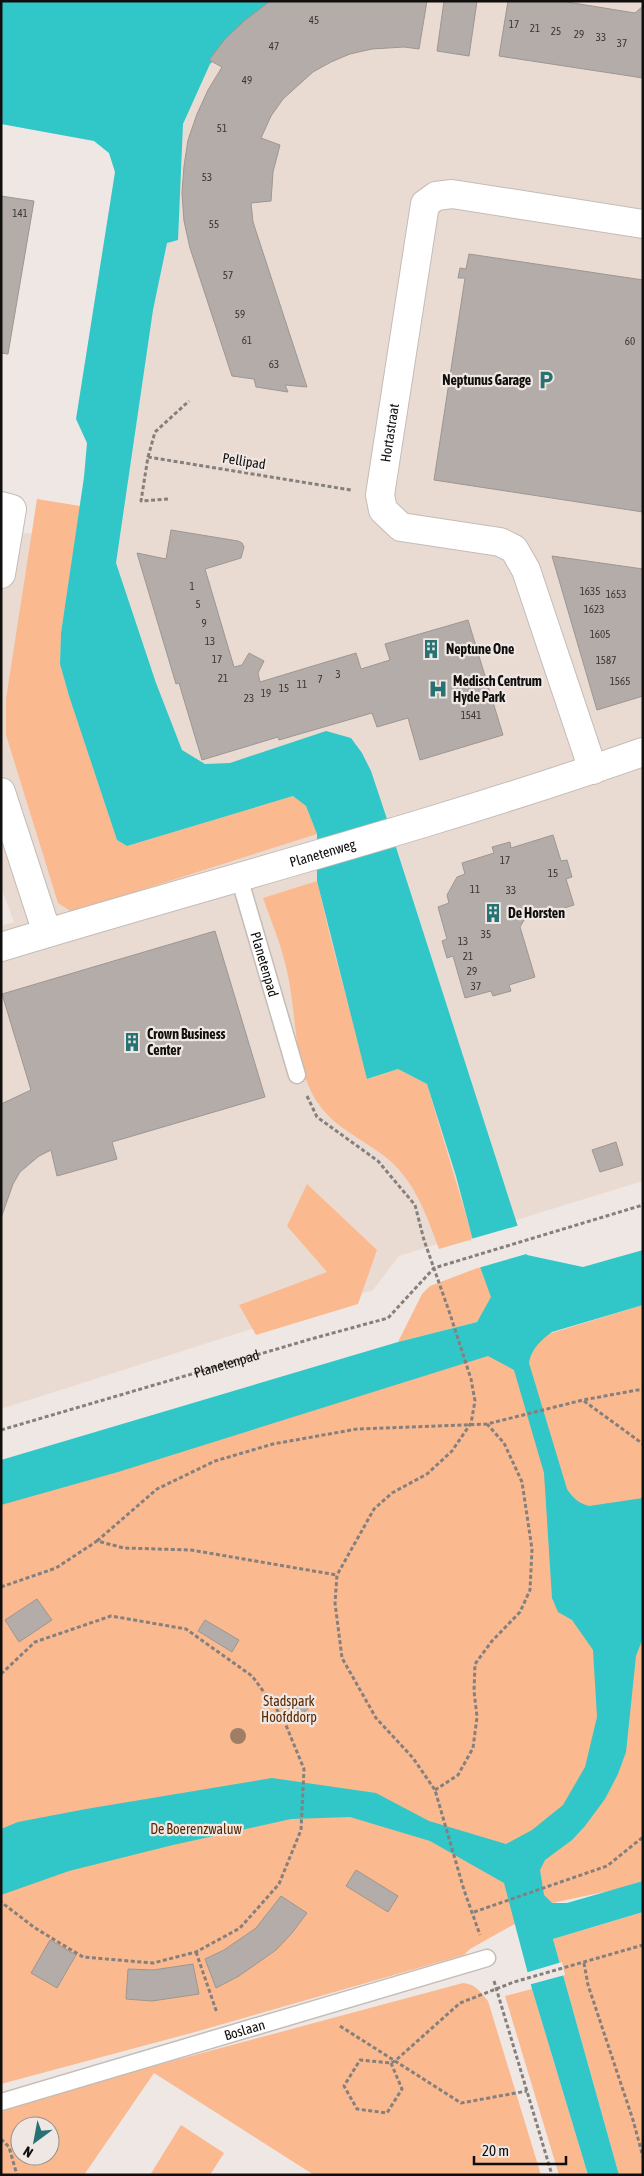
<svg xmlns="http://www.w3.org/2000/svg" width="644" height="2176" viewBox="0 0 644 2176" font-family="'Asap Condensed',sans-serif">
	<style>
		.built { fill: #eadbd2 }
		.green { fill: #fbb990; fill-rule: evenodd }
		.water { fill: #31c6c7 }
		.pier { fill: #efe7e3 }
		.building { fill: #b3aca8; stroke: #9d9692 }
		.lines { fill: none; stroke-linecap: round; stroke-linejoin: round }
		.lane-casing { stroke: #c3bcb7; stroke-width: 19 }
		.street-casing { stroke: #c3bcb7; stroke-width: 30 }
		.path { stroke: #85807d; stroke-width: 3; stroke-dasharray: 4 2.5; stroke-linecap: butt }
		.lane { stroke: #fff; stroke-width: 16 }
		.street { stroke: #fff; stroke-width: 28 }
		.tree { fill: #9e7e66 }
		.labels { text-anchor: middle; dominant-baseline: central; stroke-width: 4.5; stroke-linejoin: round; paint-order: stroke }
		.number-label { font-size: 11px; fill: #3a3634 }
		.poi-label { font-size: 14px; font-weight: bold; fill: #110f0d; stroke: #efe7e3; text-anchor: start }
		.street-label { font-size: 14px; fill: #110f0d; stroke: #efe7e3 }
		.park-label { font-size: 14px; fill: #5b2900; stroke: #efe7e3 }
	</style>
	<rect width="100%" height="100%" fill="#efe7e3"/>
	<path class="built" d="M238,1H643V1181L399,1256L373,1290L1,1409V926L14,922L1,887V531L83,538L143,110Z"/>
	<g class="green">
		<path d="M37,499L80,506L61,633L60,664L69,696L117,840L127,846L293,796L306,806L317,834L72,912L58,903L6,735V699Z"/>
		<path d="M317,881L330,936L368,1079L398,1069L427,1084L473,1239L439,1249C426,1214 414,1178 383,1155C363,1140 335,1127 320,1106C291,1066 298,1013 286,967C281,944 271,921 263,898Z"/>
		<path d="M307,1184L377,1250L358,1304L256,1335L239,1305L327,1272L287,1226Z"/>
		<path d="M480,1267L492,1297L477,1322L398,1342L422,1294L430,1286Z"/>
		<path d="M643,1305V1881L618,1889L552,1903L470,1949L464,1955L195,2032L1,2084V1501Z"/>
		<path d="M643,1912V2175H619L553,1939Z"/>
		<path d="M463,1983C476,1984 480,1992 488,2001L541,2175H314L154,2073L84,2175H1V2107ZM20,2126H50V2156H20Z"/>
		<path d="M532,1989L588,2175H559L505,1996Z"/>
		<path d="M181,2125L224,2153L210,2175H150Z"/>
	</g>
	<path class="water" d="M1,1H291L263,16L210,64L183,124L178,240L167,243L153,310L116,563L156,683L182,750L205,764L230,763L326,731L351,738L362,753L371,771L385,813L527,1255L583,1267L643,1250V1305L552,1332C541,1340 531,1349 529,1363L567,1489C573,1498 578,1503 589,1506L643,1498V1638L636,1656L626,1752L618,1774L605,1799L585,1826L572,1840L545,1860L540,1870L544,1895L552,1903H567L643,1881V1912L553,1939L619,2175H588L532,1989L504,1883L430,1841L350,1817L291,1819L173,1845L69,1871L1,1895V1829L18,1822L86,1809L272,1778L376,1793L429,1821L506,1844L532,1830L563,1805L585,1767L597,1717L593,1650L572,1620L558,1612L552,1598L544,1473L514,1370L488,1356L118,1472L1,1505V1460L398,1342L477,1322L491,1297L480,1267L456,1176L427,1084L398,1069L367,1079L317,881V834L306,806L293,796L127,846L117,840L69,696L60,664L61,633L84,477L87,443L76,419L115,172L109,153L94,141L1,124Z"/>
	<g class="pier">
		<path d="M520,1225L530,1253L478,1268L471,1239Z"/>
		<path d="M562,1962L565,1975L528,1985L525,1973Z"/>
	</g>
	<g class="building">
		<path d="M270,1H427L419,49L404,47L372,49L350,54L331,62L313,72L283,99L271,116L261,138L280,145L273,172L271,201L251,203L253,222L307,387L285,385L288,392L256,387L254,379L232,376L190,248L184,221L182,193L184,166L188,140L197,114L208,90L222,67L209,60L225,39L244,21Z"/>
		<path d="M444,1H477L469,56L437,51Z"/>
		<path d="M508,1H561L635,13L643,6V78L499,56Z"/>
		<path d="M1,196L34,201L8,354L1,353Z"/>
		<path d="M469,254L643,280V512L434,480L465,278H458L460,268L466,269Z"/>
		<path d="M171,530L238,541L242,543L244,547L241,558L205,569L234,667L242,665L249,653L264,661L258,673L260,682L356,653L361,669L390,660L385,644L468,620L503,735L420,760L408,718L377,727L372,713L279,740L278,737L202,760L179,683L176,684L137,553L166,559Z"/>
		<path d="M552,556L643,569V696L597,710Z"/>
		<path d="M553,835L561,861L567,860L572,877L566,879L574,905L524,920L520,927L535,977L509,985L511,991L493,996L491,991L465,998L453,956L447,958L442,941L447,939L438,907L449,903L447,895L457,877L465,874L462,863L494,853L492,847L510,842L511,848Z"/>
		<path d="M215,931L265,1097L112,1142L117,1159L57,1176L51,1150L39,1156L20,1172L13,1184L1,1218V1104L31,1090L2,994Z"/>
		<path d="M616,1142L623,1165L600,1172L592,1150Z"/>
		<path d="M37,1599L52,1620L19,1642L5,1620Z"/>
		<path d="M205,1620L239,1640L232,1652L198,1631Z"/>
		<path d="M298,1696L308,1709L300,1715L302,1721L297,1723L286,1704Z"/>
		<path d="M356,1870L398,1896L388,1912L346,1886Z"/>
		<path d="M281,1896L307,1913L292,1933L276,1950L239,1976L216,1988L205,1959L224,1950L256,1928Z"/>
		<path d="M50,1940L76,1955L57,1988L31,1973Z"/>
		<path d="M193,1964L199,1994L152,2001L126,1999L128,1969L153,1970Z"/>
	</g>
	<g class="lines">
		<g class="lane-casing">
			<g id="lane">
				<path id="s2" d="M239,877L297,1075"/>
				<path id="s3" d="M1,2102L487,1958"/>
			</g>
		</g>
		<g class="street-casing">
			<g id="street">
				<path d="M1,506L12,509L1,574"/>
				<path id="s4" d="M593,770L526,570L514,549L500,542L401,527L383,510L380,495L425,204L436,196L452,194L643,224"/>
				<path d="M1,792L47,933"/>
				<path id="s5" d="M1,947C215,882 432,826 643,752"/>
			</g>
		</g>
		<g class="path">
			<path d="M148,457L155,432L189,401"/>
			<path d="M168,499L141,501L148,457L351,490"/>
			<path d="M307,1096L317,1117L378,1161L415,1205L424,1240L450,1314L471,1379L475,1401L471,1423L452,1451L427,1474L392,1493L374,1509L337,1575L335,1603L342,1658L376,1718L413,1758L435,1790L464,1890L480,1935"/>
			<path d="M584,1401L643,1444"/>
			<path id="s1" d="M1,1430L311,1339L388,1318L434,1268L643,1205"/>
			<path d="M97,1541L157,1489L215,1461L273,1444L357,1429L487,1424L583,1400L643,1389"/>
			<path d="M1,1587L56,1568L97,1541L124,1548L191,1550L337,1575"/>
			<path d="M1,1674L35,1642L111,1616L186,1629L252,1676L283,1718L304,1769L301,1830L279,1884L240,1928L196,1952L153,1963L83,1957L35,1928L1,1902"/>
			<path d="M435,1790L458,1775L473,1748L477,1717L474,1691L475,1664L492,1641L520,1612L530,1590L532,1549L522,1482L504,1443L487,1424"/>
			<path d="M474,1912L607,1866L643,1837"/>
			<path d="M196,1952L217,2013"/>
			<path d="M584,1963L588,1985L633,2120L643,2157"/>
			<path d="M494,1981L552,2175"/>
			<path d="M340,2026L461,2103L527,2091"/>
			<path d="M391,2063L402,2089L387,2113L357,2109L344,2086L360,2060L391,2063L395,2061L460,2003L514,1982L643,1945"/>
			<path d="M1,2139L9,2147L17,2175"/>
		</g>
		<use href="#lane" class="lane"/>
		<use href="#street" class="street"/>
	</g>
	<circle class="tree" cx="238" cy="1736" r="8"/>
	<defs>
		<g id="parking-bare" transform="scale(1.5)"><path d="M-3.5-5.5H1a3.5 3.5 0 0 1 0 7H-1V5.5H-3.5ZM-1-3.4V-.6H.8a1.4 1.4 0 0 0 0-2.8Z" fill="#277272" stroke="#efe7e3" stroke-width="2.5" paint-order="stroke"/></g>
		<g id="building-bare" transform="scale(1.5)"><path d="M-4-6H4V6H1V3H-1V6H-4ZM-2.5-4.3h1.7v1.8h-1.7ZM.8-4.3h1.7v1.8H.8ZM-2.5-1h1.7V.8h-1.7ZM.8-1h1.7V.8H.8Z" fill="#277272" stroke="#efe7e3" stroke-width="2.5" paint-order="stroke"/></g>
		<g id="hospital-bare" transform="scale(1.5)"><path d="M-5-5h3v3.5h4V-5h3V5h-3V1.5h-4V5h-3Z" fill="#277272" stroke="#efe7e3" stroke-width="2.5" paint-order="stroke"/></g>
	</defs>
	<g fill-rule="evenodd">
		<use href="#parking-bare" x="546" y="380"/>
		<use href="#building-bare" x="431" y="649"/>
		<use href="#hospital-bare" x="438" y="689"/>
		<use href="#building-bare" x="493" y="913"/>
		<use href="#building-bare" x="132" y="1042"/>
	</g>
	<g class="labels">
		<g class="number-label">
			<text x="314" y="20">45</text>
			<text x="514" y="24">17</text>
			<text x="535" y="28">21</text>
			<text x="556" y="31">25</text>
			<text x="579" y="34">29</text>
			<text x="601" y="37">33</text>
			<text x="622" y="43">37</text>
			<text x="274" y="46">47</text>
			<text x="247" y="80">49</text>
			<text x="222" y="128">51</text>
			<text x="207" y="177">53</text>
			<text x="20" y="213">141</text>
			<text x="214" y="224">55</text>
			<text x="228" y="275">57</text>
			<text x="240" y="314">59</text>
			<text x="247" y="340">61</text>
			<text x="630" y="341">60</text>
			<text x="274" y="364">63</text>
			<text x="192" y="586">1</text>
			<text x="590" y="591">1635</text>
			<text x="616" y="594">1653</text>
			<text x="198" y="604">5</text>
			<text x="594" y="609">1623</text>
			<text x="204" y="623">9</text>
			<text x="600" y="634">1605</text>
			<text x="210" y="641">13</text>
			<text x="217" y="659">17</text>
			<text x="606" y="660">1587</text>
			<text x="338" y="674">3</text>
			<text x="223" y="678">21</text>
			<text x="320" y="679">7</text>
			<text x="620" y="681">1565</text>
			<text x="302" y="684">11</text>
			<text x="284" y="688">15</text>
			<text x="266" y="693">19</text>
			<text x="249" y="698">23</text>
			<text x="471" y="715">1541</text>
			<text x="505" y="860">17</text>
			<text x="553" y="873">15</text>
			<text x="475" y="889">11</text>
			<text x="511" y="890">33</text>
			<text x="486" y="934">35</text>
			<text x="463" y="941">13</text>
			<text x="468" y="956">21</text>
			<text x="472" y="971">29</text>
			<text x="476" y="986">37</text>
		</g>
		<g class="poi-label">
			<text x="531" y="380" text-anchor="end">Neptunus Garage</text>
			<text x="446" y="649">Neptune One</text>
			<text x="453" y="681">Medisch Centrum<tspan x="453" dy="16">Hyde Park</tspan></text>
			<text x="508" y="913">De Horsten</text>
			<text x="147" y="1034">Crown Business<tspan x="147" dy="16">Center</tspan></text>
		</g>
		<g class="street-label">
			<text stroke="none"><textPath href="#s4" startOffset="454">Hortastraat</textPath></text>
			<text transform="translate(244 461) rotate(9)">Pellipad</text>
			<text stroke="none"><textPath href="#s5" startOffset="335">Planetenweg</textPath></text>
			<text stroke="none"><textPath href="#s2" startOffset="91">Planetenpad</textPath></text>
			<text stroke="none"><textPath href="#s1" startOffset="235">Planetenpad</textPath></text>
			<text stroke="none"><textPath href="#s3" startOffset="254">Boslaan</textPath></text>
		</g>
		<g class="park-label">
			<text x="289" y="1701">Stadspark<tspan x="289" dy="16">Hoofddorp</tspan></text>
			<text x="196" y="1829">De Boerenzwaluw</text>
		</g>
	</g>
	<rect width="644" height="2176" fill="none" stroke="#110f0d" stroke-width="5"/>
	<g transform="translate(35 2141) rotate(212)"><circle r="24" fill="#efe7e3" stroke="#96918d"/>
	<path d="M0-4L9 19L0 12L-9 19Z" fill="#277272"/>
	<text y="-8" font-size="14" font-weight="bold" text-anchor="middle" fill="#110f0d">N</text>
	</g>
	<path d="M474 2156v8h92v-8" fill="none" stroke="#110f0d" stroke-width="2.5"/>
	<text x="482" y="2156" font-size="15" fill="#110f0d" stroke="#efe7e3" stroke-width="4" paint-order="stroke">20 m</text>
</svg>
